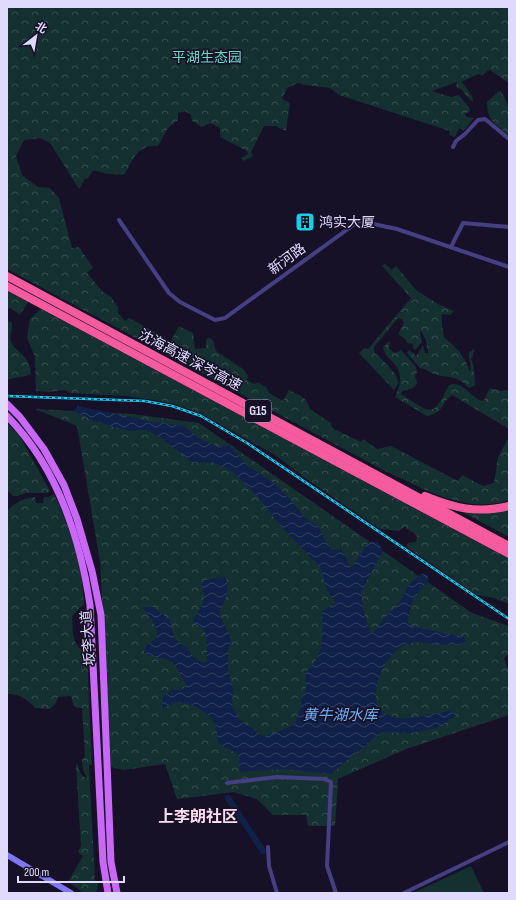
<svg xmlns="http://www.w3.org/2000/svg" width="516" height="900" viewBox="0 0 516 900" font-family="'Sofia Sans Condensed','Noto Sans SC',sans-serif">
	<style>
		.green { fill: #153031 }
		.forest { fill: url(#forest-crowns) }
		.water { fill: url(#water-waves) }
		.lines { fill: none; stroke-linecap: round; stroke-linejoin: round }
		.river { stroke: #0f2148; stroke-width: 6 }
		.minor { stroke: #453f84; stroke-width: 4 }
		.secondary { stroke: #8076f8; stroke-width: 6 }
		.primary { stroke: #c967f7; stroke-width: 7 }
		.motorway { stroke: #f65b9d; stroke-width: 8 }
		.rail-casing { stroke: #10d0f2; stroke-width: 2.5 }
		.rail { stroke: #161127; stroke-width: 1; stroke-dasharray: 3; stroke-linecap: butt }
		.labels { text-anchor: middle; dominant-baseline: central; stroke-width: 3.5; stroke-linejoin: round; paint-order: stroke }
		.shield { fill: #161127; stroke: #a39ebd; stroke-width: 1 }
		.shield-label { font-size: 13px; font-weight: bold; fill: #e0dafd }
		.park-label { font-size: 14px; fill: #68dac4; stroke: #161127 }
		.poi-label { font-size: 14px; fill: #e0dafd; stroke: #161127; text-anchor: start }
		.street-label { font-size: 14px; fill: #e0dafd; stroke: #161127 }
		.water-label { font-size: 15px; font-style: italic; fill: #6db0f7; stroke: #161127 }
		.quarter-label { font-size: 16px; font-weight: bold; fill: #fddbef; stroke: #161127 }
	</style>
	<defs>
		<pattern id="forest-crowns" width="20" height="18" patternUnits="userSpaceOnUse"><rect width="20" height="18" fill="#153031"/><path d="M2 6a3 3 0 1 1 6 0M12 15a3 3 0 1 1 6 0" fill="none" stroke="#374d50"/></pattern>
		<pattern id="water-waves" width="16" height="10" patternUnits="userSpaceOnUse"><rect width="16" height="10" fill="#0f2148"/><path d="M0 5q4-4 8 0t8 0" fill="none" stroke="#324163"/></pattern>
	</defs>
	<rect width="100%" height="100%" fill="#161127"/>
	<path class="green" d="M471,866L484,893H413Z"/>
	<g class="forest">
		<path d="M7,7H509V83L490,70L487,71L482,76L479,74L467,79L462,82L472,96L473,101H471L462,90L456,87L457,82L432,91L451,97L459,95L469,107L470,111L465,114L466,117L474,118L466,128L463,130L459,128L455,137L449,135L450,131L339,95L330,88L305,85L298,83L287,88L282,99L290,103L286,131L275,126H264L251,152L253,156L244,161L241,158L248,154L247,151L220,137V128L211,123L202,127L192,121L191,115L185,111L178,113V120L168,128L158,146C145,144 136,152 130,164C128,168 127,172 123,175C118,174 114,174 109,174C103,174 99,170 93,171L88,178L85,179L79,189L50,143L40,138L24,140L16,156L22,175L38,187L50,188L59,198L72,248L79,247L93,268L87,273L102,291L111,297L118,307V313L125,321L129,318L171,341L179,326L193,333L195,349L206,348V340L208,337L213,340L216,351L243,369L248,376L247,380L254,384L259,383L267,388L269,393L283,401L289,390C299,395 307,397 310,409L331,423L332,428L361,442L363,439L377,449L391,446L458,481L462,475L483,486L494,483L498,457L509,437V500C466,515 423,488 385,471L7,269Z"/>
		<path d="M501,91L509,107V136C496,124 487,121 487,102L498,92Z"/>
		<path d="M385,264L392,270L396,266L416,290L438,304L454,311L450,315L442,314V325L444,337L459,351L466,362L470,372C472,365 468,359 469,352L475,349L471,359C475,368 474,376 475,385L469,388C455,374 451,379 434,374C428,372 427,369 420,368L407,353L409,350L416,356L423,346L425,353H428L426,340L421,331L420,333L422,342L415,350L413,348V344L407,343L405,339L398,334L404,323L402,319L398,318L374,347V352C381,359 400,374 398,384C397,386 395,388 394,390L359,353L364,348L368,349L411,298L382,266Z"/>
		<path d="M7,291L28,302L20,315L10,308L7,309Z"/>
		<path d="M41,309L509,559V604L494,598L477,595L407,547L408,543L416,542L417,535L404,527L399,531L380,529L308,480L275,455L202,414L174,404L154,400L126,396L70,393C64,388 57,391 50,392C46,392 40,391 36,391L35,357L27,338L30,319Z"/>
		<path d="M7,320L12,323C13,329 9,336 11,342C14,349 21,352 26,359C29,363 30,369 31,374C23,378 15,377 7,380Z"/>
		<path d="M390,341L389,348L393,352L396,353L401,350L416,367L417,372L415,376L417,383C414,389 408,390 402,391L401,394C431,413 432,420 449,385C464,380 468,397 483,401C487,397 487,392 490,388L501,391L505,390L509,391V429L452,395C440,404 445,412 427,416L395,397C400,387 403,376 396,366C390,358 385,357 383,347Z"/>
		<path d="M35,409L133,414L199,423L472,613L509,626V654L504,658L509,672V715L406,749L338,779L335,826H308L306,815H273L257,799L234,792L177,799L165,764L124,770L111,767L100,562L77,426Z"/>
		<path d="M7,423L19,435L50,491L47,493H26L17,496H13L7,490Z"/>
		<path d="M54,494C71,532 82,562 84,604L72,616C73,631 71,646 87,653L92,765H89L95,880L98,884V889L94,893H84L68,882L83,856L78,852L81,846L76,765L77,764L81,774L88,780L83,770L82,759L85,757L82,708H78L74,706L71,696L58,697L56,703L50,709L35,708C29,699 17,693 7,694V511C15,503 23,498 35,497L36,503H43L44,497H49Z"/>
		<path d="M509,508V537L457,509Z"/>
	</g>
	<path class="water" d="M78,406L153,422L184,426L198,438L220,447L229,445L248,466L274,483L289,498L305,518L318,526L326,542L332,550L341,549L351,568L369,542H378L383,551L361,592L363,609L371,634L377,629L384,618L398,605L410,584L421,574H426L429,579C425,586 420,591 415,597C410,604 409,614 408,622L410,626L464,637L466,641C442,655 413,626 390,658C383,666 379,674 377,685C375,694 375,705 382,711C387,715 392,717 399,718C408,720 439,713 450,711L457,715L437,728L411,733L381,732L331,774L284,769L240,772L239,755L218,743L216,724L206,713L198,708L189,704L176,702L162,709L163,697L171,690H180L184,688L186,684C181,678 179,669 174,664C166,656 152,658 144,653L145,647L157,637C158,625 149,616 142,607H153L169,619L175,639L189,650L193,657L204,663L207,661C206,652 210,637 203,629C200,626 196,625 193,621C200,608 209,600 201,585L204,580C212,580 219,576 226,578C230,590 224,604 219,614L229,633L231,641L228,652V668L233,690L232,706L240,720L264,737L294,725L301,707L302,696L306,690L305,673C325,655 323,636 322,611L336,603L328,592L320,567L278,523L259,498L232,471L214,463L192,462L160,437L146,430L130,431L110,426L92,420L74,411Z"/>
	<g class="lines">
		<path class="river" d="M228,798L263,851"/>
		<g class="minor">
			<path d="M453,147L456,141L465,134L478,120L485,119L509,139"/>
			<path d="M119,220L169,293L180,302L215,320L225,318L359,221L397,229L509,267"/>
			<path d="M451,247L463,223L509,227"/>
			<path d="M227,783L277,777L324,779L331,782L327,866L336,893"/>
			<path d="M268,847L269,866L277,893"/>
			<path d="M404,893L509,842"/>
		</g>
		<path class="secondary" d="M7,855L71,893"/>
		<g class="primary">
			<path d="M7,404L20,417L44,449L64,485L77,519L92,571L101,615L111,862L117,893"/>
			<path d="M7,416C56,466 80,537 90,605L103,862L108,893"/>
		</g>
		<g class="motorway">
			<path d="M7,276L509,546"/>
			<path d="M7,286L509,554"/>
			<path d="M425,496C454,508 477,514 509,506"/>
		</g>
		<g class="rail-casing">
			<path id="rail" d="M7,396L145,401L172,406L201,416L247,443L509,619"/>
		</g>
		<use href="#rail" class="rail"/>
	</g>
	<defs>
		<g id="building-square" transform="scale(1)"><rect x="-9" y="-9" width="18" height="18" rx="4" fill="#10d0f2" stroke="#161127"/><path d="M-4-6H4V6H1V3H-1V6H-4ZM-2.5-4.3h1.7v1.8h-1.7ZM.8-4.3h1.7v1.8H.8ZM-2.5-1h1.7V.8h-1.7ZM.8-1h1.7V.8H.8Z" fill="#111"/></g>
	</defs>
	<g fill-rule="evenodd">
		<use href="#building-square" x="305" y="222"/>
	</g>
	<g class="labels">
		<rect class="shield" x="245" y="400" width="26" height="22" rx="3"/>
		<g class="shield-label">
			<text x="258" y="411">G15</text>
		</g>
		<g class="park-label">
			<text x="207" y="57">平湖生态园</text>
		</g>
		<g class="poi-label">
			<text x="319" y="222">鸿实大厦</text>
		</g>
		<g class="street-label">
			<text transform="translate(287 259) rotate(-36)">新河路</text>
			<text transform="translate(190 360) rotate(28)">沈海高速 深岑高速</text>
			<text transform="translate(88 638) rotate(-94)">坂李大道</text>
		</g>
		<g class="water-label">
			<text x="340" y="715">黄牛湖水库</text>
		</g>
		<g class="quarter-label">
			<text x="198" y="817">上李朗社区</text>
		</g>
	</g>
	<rect width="516" height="900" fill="none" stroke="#e0dafd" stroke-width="16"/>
	<g transform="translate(36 36) rotate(31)" stroke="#161127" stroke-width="3" paint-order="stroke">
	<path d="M0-3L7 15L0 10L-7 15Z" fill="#e0dafd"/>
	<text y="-6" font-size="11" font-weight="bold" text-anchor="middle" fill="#e0dafd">北</text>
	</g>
	<path d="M18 876v6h106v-6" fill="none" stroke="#e0dafd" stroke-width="2"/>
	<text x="24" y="876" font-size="12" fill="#e0dafd" stroke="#161127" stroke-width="3" paint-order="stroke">200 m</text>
</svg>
